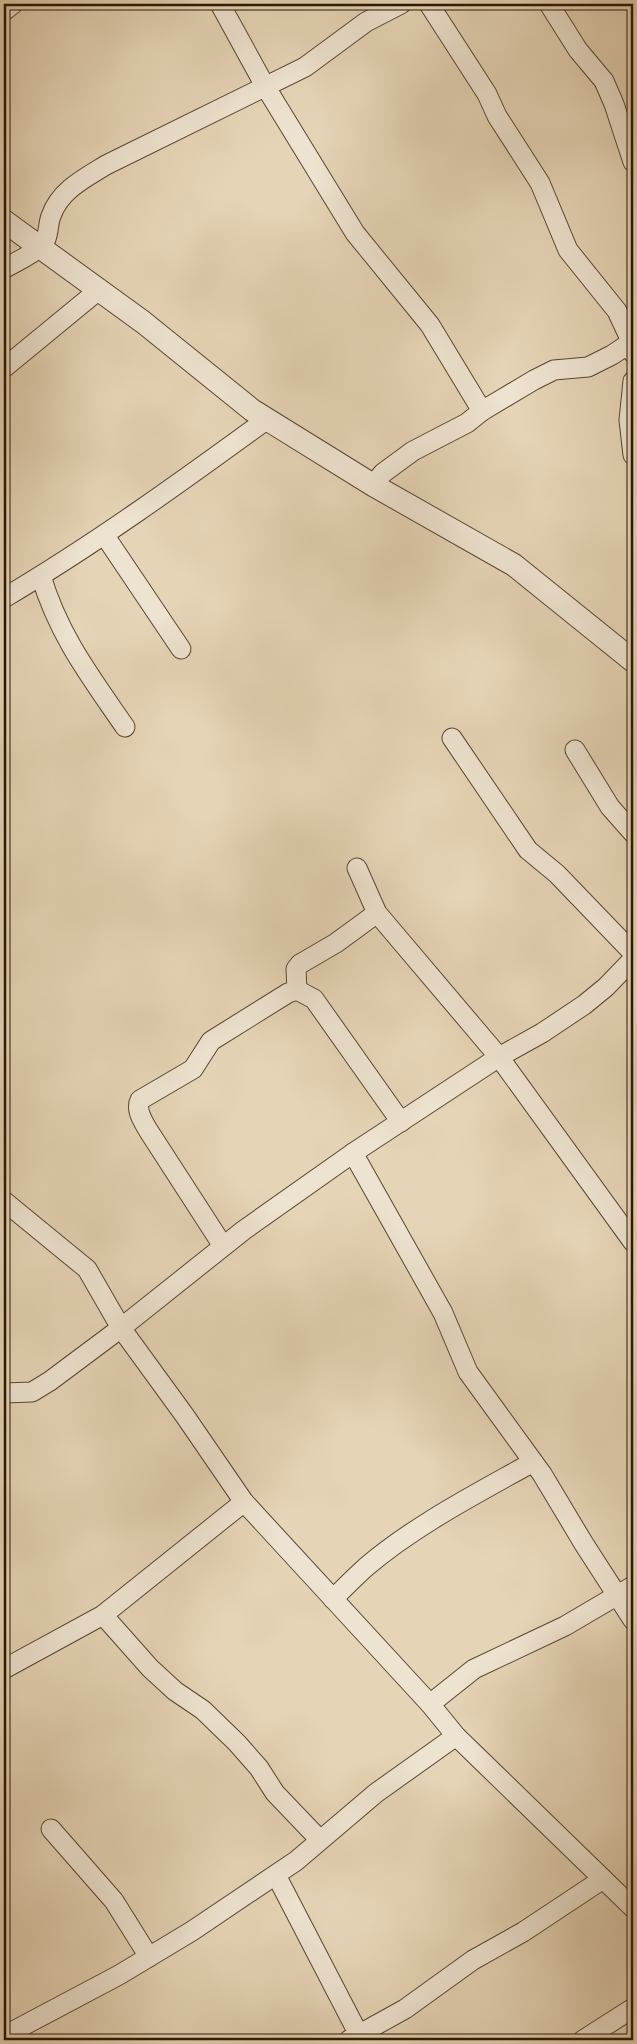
<svg xmlns="http://www.w3.org/2000/svg" width="637" height="2044" viewBox="0 0 637 2044" font-family="'Old Standard TT',serif">
	<style>
		.lines { fill: none; stroke-linecap: round; stroke-linejoin: round }
		.minor-casing { stroke: #594630; stroke-width: 21 }
		.tertiary-casing { stroke: #594630; stroke-width: 24 }
		.minor { stroke: #eee3d0; stroke-width: 19 }
		.tertiary { stroke: #eee3d0; stroke-width: 22 }
	</style>
	<rect width="100%" height="100%" fill="#e5d4b6"/>
	<filter id="stains"><feTurbulence type="fractalNoise" baseFrequency=".004" numOctaves="4"/><feColorMatrix values="0 0 0 0 .2 0 0 0 0 .09 0 0 0 0 .02 0 0 0 .5 -.17"/></filter>
	<radialGradient id="worn" r=".72"><stop offset=".6" stop-color="#630" stop-opacity="0"/><stop offset="1" stop-color="#630" stop-opacity=".3"/></radialGradient>
	<g class="lines">
		<g class="minor-casing">
			<g id="minor">
				<path d="M220,4L265,86L355,233L430,325L482,411"/>
				<path d="M429,4L487,94L497,116L540,183L568,250L617,311L631,341L633,353"/>
				<path d="M549,4L578,50L604,81L614,104L633,162"/>
				<path d="M4,11L13,4"/>
				<path d="M4,269C15,262 30,256 40,247C50,239 47,226 51,216C60,190 85,178 106,165L305,67L366,22L401,4"/>
				<path d="M4,368L100,289"/>
				<path d="M633,381L629,420L633,455"/>
				<path d="M373,485L383,473L413,451L467,423L482,411L534,380L554,370L588,367L612,355L633,341"/>
				<path d="M105,536L181,649"/>
				<path d="M41,576C59,636 90,676 125,727"/>
				<path d="M4,598C95,544 181,482 266,420"/>
				<path d="M452,738L528,850L557,874L633,953"/>
				<path d="M575,750L610,807L633,833"/>
				<path d="M357,868L377,913L499,1057L633,1242"/>
				<path d="M297,990L296,969L300,964L336,943L377,913"/>
				<path d="M353,1153L443,1313L468,1372L542,1474L584,1544L633,1620"/>
				<path d="M4,1201L87,1269L121,1328L185,1416L244,1502L430,1704L456,1736L633,1908"/>
				<path d="M223,1246L148,1130C143,1121 135,1110 140,1100L193,1069L211,1041L288,993L297,990L314,999L401,1122"/>
				<path d="M4,1393L32,1392L50,1381L121,1328L244,1230L353,1153L499,1057L542,1033L584,1005L606,987L633,959"/>
				<path d="M333,1599C344,1588 355,1577 366,1567C415,1525 478,1493 533,1462"/>
				<path d="M103,1615L150,1668L175,1691L203,1710L237,1743L259,1768L275,1793L320,1840"/>
				<path d="M4,1669L103,1615L244,1502"/>
				<path d="M430,1704L474,1669L565,1626L633,1586"/>
				<path d="M51,1829L114,1901L149,1957"/>
				<path d="M276,1875L359,2035"/>
				<path d="M4,2036L119,1975L192,1931L296,1861L376,1793L456,1736"/>
				<path d="M349,2040L405,2009L473,1960L523,1932L603,1879"/>
				<path d="M583,2040L633,2008"/>
			</g>
		</g>
		<g class="tertiary-casing">
			<path id="tertiary" d="M4,221L143,322L252,410L373,485L514,565L633,661"/>
		</g>
		<use href="#minor" class="minor"/>
		<use href="#tertiary" class="tertiary"/>
	</g>
	<rect width="637" height="2044" fill="none" stroke="#e5d4b6" stroke-width="20"/>
	<rect x="5" y="5" width="627" height="2034" fill="none" stroke="#2a1604" stroke-width="2.5"/>
	<rect x="10" y="10" width="617" height="2024" fill="none" stroke="#2a1604"/>
	<rect width="100%" height="100%" filter="url(#stains)"/>
	<rect width="100%" height="100%" fill="url(#worn)"/>
</svg>
